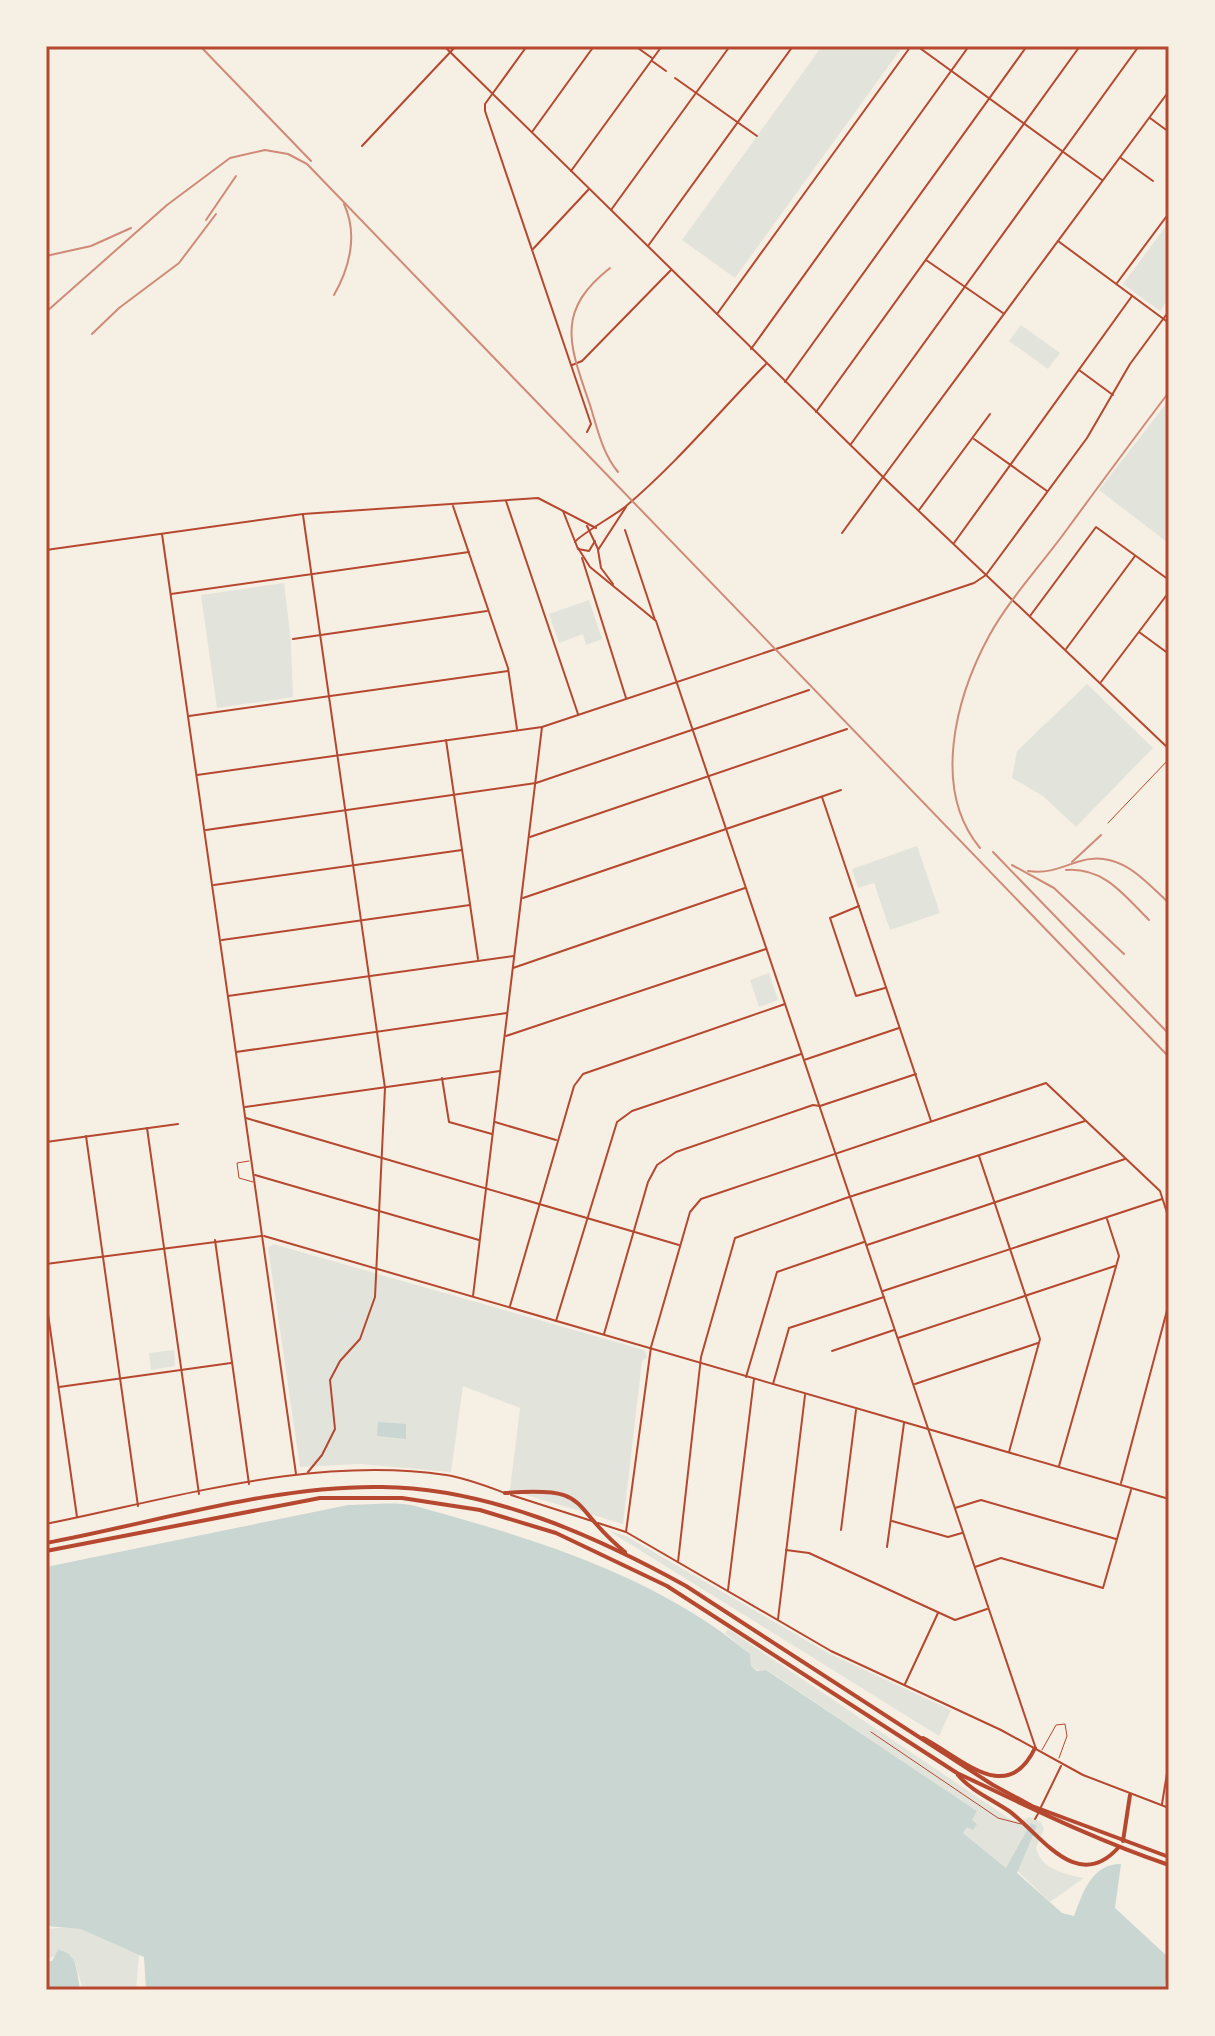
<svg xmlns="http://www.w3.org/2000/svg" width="1215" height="2036" viewBox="0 0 1215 2036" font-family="'PT Sans',sans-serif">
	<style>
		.green { fill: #e2e4dc }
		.water { fill: #c9d6d2 }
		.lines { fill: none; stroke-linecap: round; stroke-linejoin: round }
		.service { stroke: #b5482f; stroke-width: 1 }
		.minor { stroke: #b5482f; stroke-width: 2 }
		.tertiary { stroke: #b5482f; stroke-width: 2 }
		.secondary { stroke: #b5482f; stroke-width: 2 }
		.motorway { stroke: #b5482f; stroke-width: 4 }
		.rail { stroke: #cf8b77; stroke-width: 2 }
		.neatline { fill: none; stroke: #b5482f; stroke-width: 3 }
	</style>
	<rect width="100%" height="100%" fill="#f6efe4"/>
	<g class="green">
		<path d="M822,46H903L735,278L682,240Z"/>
		<path d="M1169,222V298L1160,311L1123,284Z"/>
		<path d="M1021,325L1060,353L1048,369L1009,341Z"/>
		<path d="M1169,400V540L1167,542L1099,490Z"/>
		<path d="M284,583L291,642L293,697L217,708L201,595Z"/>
		<path d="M589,600L602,639L586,645L583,634L559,643L549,614Z"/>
		<path d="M1087,684L1153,748L1076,827L1043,796L1012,778L1017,751Z"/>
		<path d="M917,846L940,913L890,930L874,883L858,888L852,869Z"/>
		<path d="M769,973L778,1000L759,1007L750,980Z"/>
		<path d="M273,1244L644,1350L647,1357L642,1361L623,1524L510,1490L520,1408L463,1386L451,1472L360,1464L300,1467L268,1248Z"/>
		<path d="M174,1350L175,1366L151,1370L149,1353Z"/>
		<path d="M609,1531L626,1536L828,1653L951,1710L939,1736Z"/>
		<path d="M728,1629L1010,1819L1018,1822L1030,1817L1041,1822L1044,1829L1036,1848C1040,1869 1068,1875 1084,1878L1050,1902L1010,1864L1006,1868L963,1833L977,1811L767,1670H758L751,1666L750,1654L725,1633Z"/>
		<path d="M133,1923L140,1943L136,1990H83L76,1965L66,1953L46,1959V1929Z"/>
	</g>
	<g class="water">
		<path d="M378,1422L406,1424V1439L377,1436Z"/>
		<path d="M348,1505C368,1505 395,1501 415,1506C531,1538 652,1573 750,1654L751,1666L757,1671L766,1670L977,1811L972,1820L977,1824L973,1830L967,1827L963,1833L1006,1868L1031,1823L1037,1826L1017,1873L1062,1913L1074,1916C1083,1893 1091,1864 1121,1864L1115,1908L1169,1958L1164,1990H146L144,1957L81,1929L46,1926V1567Z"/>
		<path d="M58,1950C78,1952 77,1974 80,1990H46V1962L52,1961Z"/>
	</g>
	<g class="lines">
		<g class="service">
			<path d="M1108,823L1169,759"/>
			<path d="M249,1161L237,1163L239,1178L253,1182"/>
			<path d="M871,1732L998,1818L1021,1824"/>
			<path d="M1042,1750L1056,1725L1065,1724L1067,1736L1059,1758"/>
		</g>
		<g class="minor">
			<path d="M527,46L485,104V111L591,424L587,432"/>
			<path d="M635,46L652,58"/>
			<path d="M917,46L1102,180"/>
			<path d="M652,61L666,71"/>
			<path d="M675,78L757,136"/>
			<path d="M1150,118L1169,132"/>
			<path d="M532,132L594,46"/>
			<path d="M362,146L456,46"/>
			<path d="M1121,158L1153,181"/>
			<path d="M571,171L662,46"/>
			<path d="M611,210L730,46"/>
			<path d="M1058,241L1169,323"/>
			<path d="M648,246L793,46"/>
			<path d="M533,249L589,189"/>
			<path d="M926,260L1003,313"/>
			<path d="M1117,283L1169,213"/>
			<path d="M717,314L911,46"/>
			<path d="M751,349L969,46"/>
			<path d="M572,365L582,361L671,270"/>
			<path d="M1079,370L1113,395"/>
			<path d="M785,382L1027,46"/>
			<path d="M816,412L1080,46"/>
			<path d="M974,439L1047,491"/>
			<path d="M851,444L1139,46"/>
			<path d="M506,501L578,714"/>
			<path d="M453,506L508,668L517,729"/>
			<path d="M919,510L990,414"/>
			<path d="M303,515L385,1088L375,1297L360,1339L340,1361L330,1380L335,1429L322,1455L308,1472"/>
			<path d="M625,530L655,620"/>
			<path d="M842,533L883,477"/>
			<path d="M954,543L1132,296"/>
			<path d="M582,558L626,698"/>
			<path d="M171,594L469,552"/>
			<path d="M1030,616L1096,527L1169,580"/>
			<path d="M1139,632L1169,654"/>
			<path d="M293,639L487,611"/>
			<path d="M1066,649L1135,556"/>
			<path d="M1101,682L1169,592"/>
			<path d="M189,716L508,671"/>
			<path d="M446,740L478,959"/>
			<path d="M822,797L931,1121"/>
			<path d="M206,830L536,783L809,690"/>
			<path d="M530,837L847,729"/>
			<path d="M214,885L462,850"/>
			<path d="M523,898L841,790"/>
			<path d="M859,906L830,918L856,996L885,988"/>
			<path d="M222,940L470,905"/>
			<path d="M513,968L745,888"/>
			<path d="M228,996L514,956"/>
			<path d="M506,1036L766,949"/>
			<path d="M236,1052L507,1013"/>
			<path d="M804,1060L899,1028"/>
			<path d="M442,1078L449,1122L492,1134"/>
			<path d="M245,1107L500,1071"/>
			<path d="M246,1118L679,1245"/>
			<path d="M495,1122L556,1140"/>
			<path d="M147,1128L199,1494"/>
			<path d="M86,1136L138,1506"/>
			<path d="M46,1142L178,1124"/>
			<path d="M979,1156L1040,1339L1009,1452"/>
			<path d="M255,1175L479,1240"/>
			<path d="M215,1240L249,1484"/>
			<path d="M867,1245L1125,1159"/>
			<path d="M46,1264L261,1236"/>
			<path d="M883,1291L1162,1199"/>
			<path d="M473,1296L542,727"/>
			<path d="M46,1300L77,1517"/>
			<path d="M510,1306L574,1086L583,1074L785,1004"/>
			<path d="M556,1321L617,1122L632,1111L801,1054"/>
			<path d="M604,1334L648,1182L657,1165L676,1152L813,1105L820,1106L916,1074"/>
			<path d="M898,1338L1115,1266"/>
			<path d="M832,1351L894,1330"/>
			<path d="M746,1377L777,1272L864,1242"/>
			<path d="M773,1384L789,1328L884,1297"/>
			<path d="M915,1384L1038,1343"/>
			<path d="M59,1387L231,1363"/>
			<path d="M1059,1466L1119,1256L1107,1219"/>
			<path d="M1121,1483L1169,1303"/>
			<path d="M955,1508L981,1500L1116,1539"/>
			<path d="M892,1521L948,1537L962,1533"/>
			<path d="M841,1530L856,1410"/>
			<path d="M626,1532L651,1347L690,1212L701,1199L1046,1083L1160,1191L1169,1219"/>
			<path d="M887,1547L904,1423"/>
			<path d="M786,1550L809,1553L955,1620L987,1609"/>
			<path d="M678,1562L701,1357L735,1238L846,1198L1085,1121"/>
			<path d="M975,1567L1001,1558L1103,1588L1131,1490"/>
			<path d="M728,1590L754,1379"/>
			<path d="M778,1619L805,1395"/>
			<path d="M905,1684L938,1613"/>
			<path d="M1162,1804L1169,1761"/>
			<path d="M1041,1807L1061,1766"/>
			<path d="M1035,1819L1039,1812"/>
		</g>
		<g class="tertiary">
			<path d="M884,476L1169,91"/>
			<path d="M563,511L578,549L589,551L595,541"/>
			<path d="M587,526L598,549"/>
			<path d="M162,534L296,1474"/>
			<path d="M575,542C578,536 615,515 625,507C676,464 720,411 766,364"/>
			<path d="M578,548L590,567L656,621L1035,1746"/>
			<path d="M46,550L303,514L538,498L596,528"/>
			<path d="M613,584L601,568L598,550L626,507"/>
			<path d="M197,775L542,727L974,583L986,575L1087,438L1130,364L1169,311"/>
			<path d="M264,1236L1169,1499"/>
		</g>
		<g class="secondary">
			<path d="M444,46L883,477L1169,749"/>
			<path d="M511,1495L592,1521"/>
			<path d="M598,1523L626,1532L831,1651L1001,1730L1083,1775L1169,1808"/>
			<path d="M46,1524C175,1498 314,1455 446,1475C466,1478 486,1486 505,1493"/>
		</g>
		<g class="motorway">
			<path d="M505,1493C594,1486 567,1505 625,1552"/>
			<path d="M46,1543C154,1523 272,1485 382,1487C488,1488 594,1535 686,1586L993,1785L1032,1806L1169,1857"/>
			<path d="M46,1551L320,1498H402L480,1510L556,1533L667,1586L957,1773C1027,1806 1095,1840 1169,1865"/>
			<path d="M923,1738C962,1758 1007,1807 1035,1748"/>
			<path d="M958,1775C970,1790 993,1800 1009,1811C1040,1833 1076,1894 1118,1848"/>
			<path d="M1123,1841L1130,1795"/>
		</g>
		<g class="rail">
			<path d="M200,46L311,161"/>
			<path d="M206,220L236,176"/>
			<path d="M46,256L91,246L131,228"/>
			<path d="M610,268C554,312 570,346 590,405C597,427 602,453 618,472"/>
			<path d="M334,295C350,267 358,234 344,204"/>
			<path d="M46,312L167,205L230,158L265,150L288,154L307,164L1169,1057"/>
			<path d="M92,334L119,308L179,263L216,214"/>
			<path d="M980,848C931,789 956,697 989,636C1010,598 1042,564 1068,528C1101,483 1135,437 1169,392"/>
			<path d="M993,852L1169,1034"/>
			<path d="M1072,862L1101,835"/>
			<path d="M1012,865L1054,888L1124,954"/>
			<path d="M1066,870C1104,867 1124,895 1149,920"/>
			<path d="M1028,871C1046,874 1060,868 1077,862C1117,848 1142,878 1169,903"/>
		</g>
	</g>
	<rect width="1215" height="2036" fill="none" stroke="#f6efe4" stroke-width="96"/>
	<rect x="48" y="48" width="1119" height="1940" class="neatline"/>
</svg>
